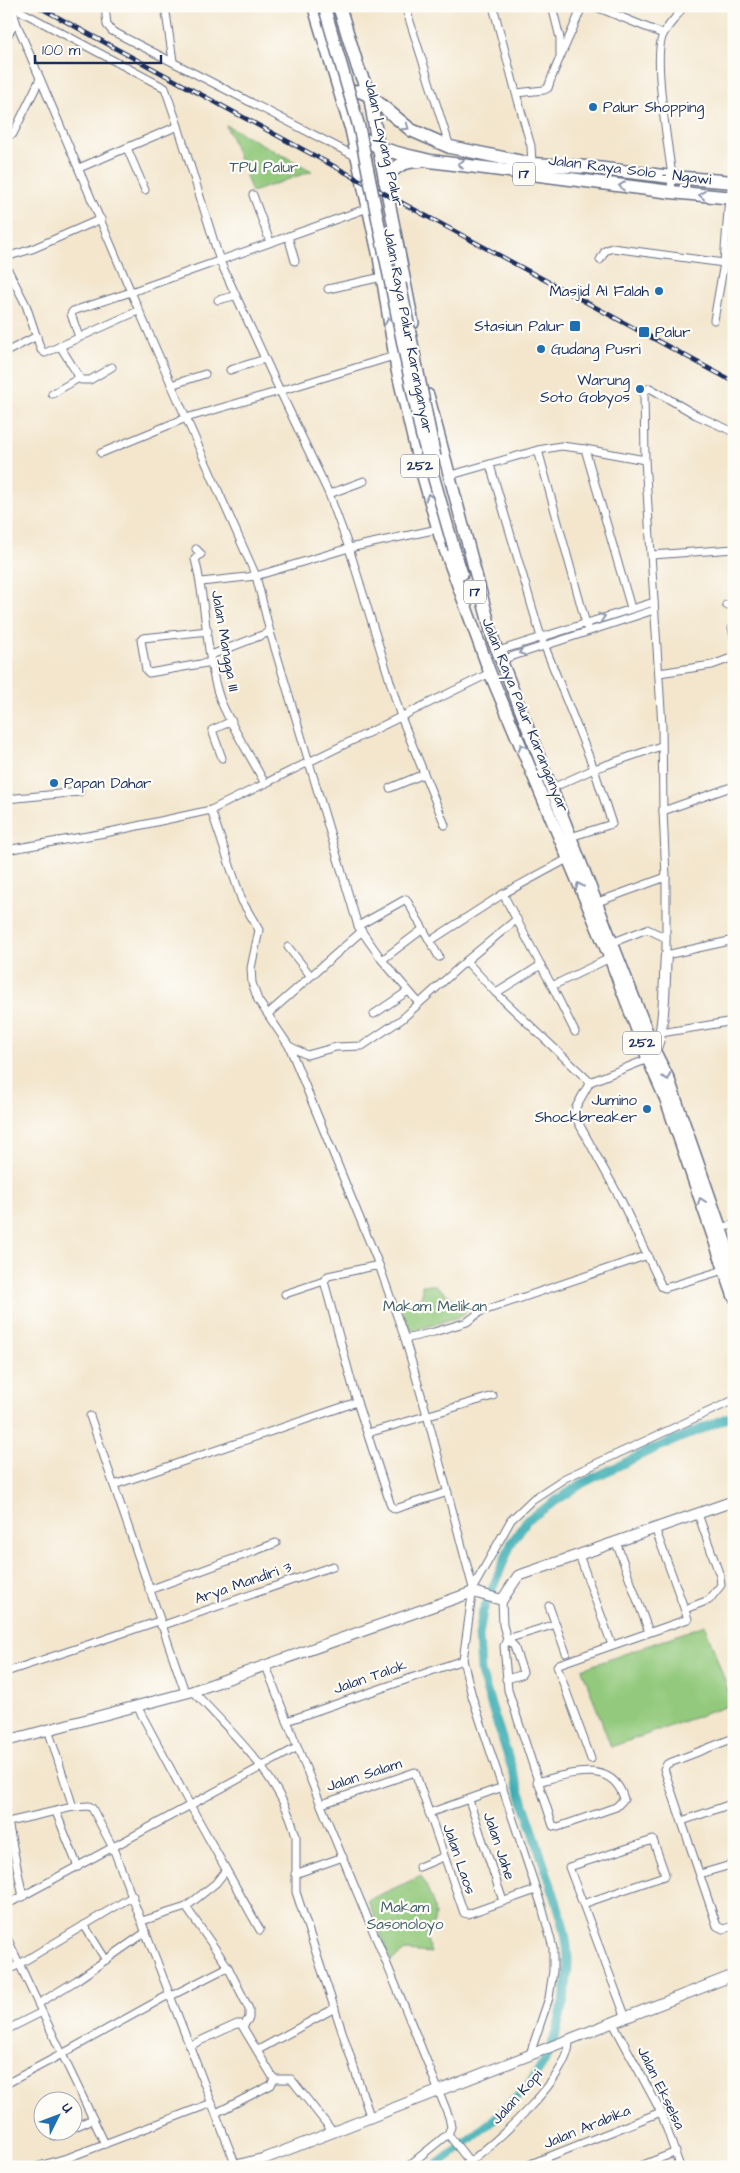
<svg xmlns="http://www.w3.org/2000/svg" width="740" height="2173" viewBox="0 0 740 2173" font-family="'Architects Daughter',sans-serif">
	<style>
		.green { fill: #92c97b; stroke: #567c6c }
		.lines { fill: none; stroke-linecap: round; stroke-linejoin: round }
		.canal { stroke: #3badb3; stroke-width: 9 }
		.street-casing { stroke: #676f85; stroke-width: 9 }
		.secondary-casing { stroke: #676f85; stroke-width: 12 }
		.primary-casing { stroke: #676f85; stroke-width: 14 }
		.highway-casing { stroke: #676f85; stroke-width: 15 }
		.street { stroke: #fff; stroke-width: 7 }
		.secondary { stroke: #fff; stroke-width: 10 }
		.primary { stroke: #fff; stroke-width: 11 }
		.highway { stroke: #fff; stroke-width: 12 }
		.rail-casing { stroke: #1b2f5e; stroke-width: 4.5 }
		.rail { stroke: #fdfcf7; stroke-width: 2.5; stroke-dasharray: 8; stroke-linecap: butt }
		.primary-bridge-casing { stroke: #676f85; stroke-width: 14; stroke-linecap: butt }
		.primary-bridge { stroke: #fff; stroke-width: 11 }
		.oneway { stroke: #8d97ae }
		.poi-dot { fill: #1f6fb2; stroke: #fdfcf7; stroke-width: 2 }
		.labels { text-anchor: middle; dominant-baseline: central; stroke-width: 4.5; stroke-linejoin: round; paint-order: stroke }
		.shield { fill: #fdfcf7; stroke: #5f6c8c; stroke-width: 1 }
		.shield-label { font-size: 14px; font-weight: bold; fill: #1b2f5e }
		.poi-label { font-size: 15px; fill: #1b2f5e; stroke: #fdfcf7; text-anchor: start }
		.street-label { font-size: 15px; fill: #1b2f5e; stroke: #fdfcf7 }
		.park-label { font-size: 15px; fill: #3f5d67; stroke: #fdfcf7 }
	</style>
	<rect width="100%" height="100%" fill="#fdfcf7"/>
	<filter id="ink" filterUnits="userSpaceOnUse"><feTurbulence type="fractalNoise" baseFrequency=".02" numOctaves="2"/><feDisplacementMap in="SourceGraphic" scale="10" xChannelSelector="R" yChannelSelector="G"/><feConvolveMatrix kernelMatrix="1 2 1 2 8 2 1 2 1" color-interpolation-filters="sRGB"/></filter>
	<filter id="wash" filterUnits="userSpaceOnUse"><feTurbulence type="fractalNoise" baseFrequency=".0096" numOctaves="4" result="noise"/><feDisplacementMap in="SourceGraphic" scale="20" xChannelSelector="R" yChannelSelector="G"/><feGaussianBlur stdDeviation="1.12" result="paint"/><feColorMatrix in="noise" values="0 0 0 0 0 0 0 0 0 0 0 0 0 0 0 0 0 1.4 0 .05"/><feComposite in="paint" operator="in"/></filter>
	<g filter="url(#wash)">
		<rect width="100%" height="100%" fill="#f3e6cd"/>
		<g class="green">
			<path d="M226,125L312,171L252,192Z"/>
			<path d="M422,1285H435L466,1309L463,1316C444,1320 429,1328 410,1330L400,1305L422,1297Z"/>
			<path d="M705,1625L733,1704L611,1747L582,1669Z"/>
			<path d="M421,1876C427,1888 438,1908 434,1922C432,1926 428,1931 426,1936L431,1953L405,1951L391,1961L368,1900Z"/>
		</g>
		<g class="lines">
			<path class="canal" d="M434,2167C469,2140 525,2099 545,2060C558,2034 569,1986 568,1957C567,1928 553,1891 543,1862C523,1799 500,1736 481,1672L479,1636L483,1611L512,1542L527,1520L583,1483L647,1452L734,1415"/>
		</g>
	</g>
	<g filter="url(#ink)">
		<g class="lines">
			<g class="street-casing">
				<g id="street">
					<path d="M11,6L165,88L178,126"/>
					<path d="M105,6L107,25L112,31L357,157"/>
					<path d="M165,6L173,61"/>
					<path d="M405,6L450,147"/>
					<path d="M493,6L516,93"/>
					<path d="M552,6L560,38V54"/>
					<path d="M594,6L663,34"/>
					<path d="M16,22L131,292L368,208"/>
					<path d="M6,38L16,22L12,7"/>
					<path d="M13,134L40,79"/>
					<path d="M127,148L145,190"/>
					<path d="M532,164L531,146L516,93L544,90L548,88C557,60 572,34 582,6"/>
					<path d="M79,168L178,126L220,261L280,391L186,418L131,292L73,311L71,314L79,337"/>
					<path d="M671,192L672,177C669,149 652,56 663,35C668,24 678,17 683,6"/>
					<path d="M253,195L270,242"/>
					<path d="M288,236L295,261"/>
					<path d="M6,257L32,249L101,219"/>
					<path d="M600,260L605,251L612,248L724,263"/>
					<path d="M6,266L26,305L41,350L45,353L138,311"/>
					<path d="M328,289L382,277"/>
					<path d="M218,300L234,296"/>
					<path d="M714,320L724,263L729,197"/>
					<path d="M60,346L81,380H90L112,367"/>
					<path d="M6,352L37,336"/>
					<path d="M394,356L280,391L329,494L349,548L401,717L445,825"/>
					<path d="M230,370L265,359"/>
					<path d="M171,385L205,374"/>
					<path d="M52,394L79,378"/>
					<path d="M585,449L645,460"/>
					<path d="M538,450L588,631"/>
					<path d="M101,453L186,418L256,576L270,632L358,926L382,960L419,1003"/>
					<path d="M490,465L541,637L594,769L612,824L567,838"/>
					<path d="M448,476L538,450L561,446L585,449L631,608"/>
					<path d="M329,494L364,481"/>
					<path d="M196,549L201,554L195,559C207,604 205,656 220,699C230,725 252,758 265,784"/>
					<path d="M652,555L734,549"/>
					<path d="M201,582L256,576L349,548L438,529"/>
					<path d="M726,605L734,603"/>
					<path d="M732,627L734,638"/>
					<path d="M208,631L143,638L141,640L146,670L149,673L212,662"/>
					<path d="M498,651L654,602"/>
					<path d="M211,655L270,632"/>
					<path d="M501,660L654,610"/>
					<path d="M659,673L712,665L734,657"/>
					<path d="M222,758L212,730L232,721"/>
					<path d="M734,786L663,811L666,877V955L734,940"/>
					<path d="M390,788L424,774"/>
					<path d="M550,789L594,769L661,746"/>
					<path d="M6,799L80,792"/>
					<path d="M211,810L242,901L259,930L251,968L252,983L258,1000L289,1046L379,1265"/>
					<path d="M663,811L662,726L645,460L644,391L650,388L696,415L734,432"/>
					<path d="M6,850L105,833L211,810L490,673"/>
					<path d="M503,894L552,986L612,957"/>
					<path d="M595,903L666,877"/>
					<path d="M358,926L406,899L439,957"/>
					<path d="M430,941L503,894L571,857"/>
					<path d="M731,941L734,949"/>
					<path d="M609,944L647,929L666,938"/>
					<path d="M288,947L310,975"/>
					<path d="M382,960L423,929"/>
					<path d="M466,961L517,919"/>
					<path d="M552,986L575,1032"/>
					<path d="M496,993L541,965"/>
					<path d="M269,1013L362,931"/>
					<path d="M374,1014L408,991"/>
					<path d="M661,1033L734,1021"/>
					<path d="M289,1046L307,1055L336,1047L362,1046L402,1019L466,961L496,993L590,1082"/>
					<path d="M648,1059L590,1082L576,1107L575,1112L578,1122L621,1200L662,1287L665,1288L727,1269"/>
					<path d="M717,1227L730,1226L734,1224"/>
					<path d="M285,1294L324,1281"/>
					<path d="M405,1339L434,1332L467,1322L480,1312L648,1255"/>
					<path d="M90,1416L185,1692"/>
					<path d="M368,1433L493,1396"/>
					<path d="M114,1485L357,1402"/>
					<path d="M448,1492L395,1509L391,1506L357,1402L324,1281L328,1276L379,1265L405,1339L427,1415L473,1588L463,1660L472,1696L542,1907L553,1948V1971L549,1998L530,2054"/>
					<path d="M616,1542L649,1632"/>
					<path d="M579,1555L612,1645"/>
					<path d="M473,1588L511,1520L533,1499L565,1478L734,1400"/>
					<path d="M149,1590L276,1543"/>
					<path d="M502,1600L503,1625L507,1639L504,1646L508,1690L553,1826L558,1827L616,1807L624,1799C612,1757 566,1775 537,1782"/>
					<path d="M549,1606L566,1653"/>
					<path d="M685,1609L709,1600L721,1585L720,1576L698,1514"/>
					<path d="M161,1626L333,1566"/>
					<path d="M266,1666C323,1818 390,1966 449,2117L451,2127L448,2134L466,2157L471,2167"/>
					<path d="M6,1672L159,1621"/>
					<path d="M506,1679L521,1675L523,1672L514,1646L507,1639L556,1624"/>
					<path d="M193,1691C234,1735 281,1777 296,1836V1892L370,2116"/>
					<path d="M137,1706L190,1805L260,1930"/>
					<path d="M287,1721L463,1660"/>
					<path d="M48,1729L73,1807L89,1806L92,1808L113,1848L236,2166"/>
					<path d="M734,1738L667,1764L664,1769L717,1926L723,1929L734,1926"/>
					<path d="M591,1759L557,1666L559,1664L688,1619L655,1528"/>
					<path d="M469,1800L503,1901"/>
					<path d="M322,1804L415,1772L464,1913L468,1914L536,1890"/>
					<path d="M56,1812L78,1867"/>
					<path d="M429,1813L503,1787"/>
					<path d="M682,1821L734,1803"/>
					<path d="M419,1867L443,1857"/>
					<path d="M295,1874L343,1857"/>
					<path d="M700,1874L734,1864"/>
					<path d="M23,1897L8,1822L73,1807"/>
					<path d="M583,1904L664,1876L665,1874L653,1840L569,1867L626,2018"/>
					<path d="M6,1905L296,1748"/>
					<path d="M186,1907L228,1967L249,2009V2018L244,2025"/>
					<path d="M142,1921L186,1907L216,1883L226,1870"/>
					<path d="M84,1925L106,1960"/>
					<path d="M6,1936L62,2054L165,1997L171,1996L228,1967"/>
					<path d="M6,1972L133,1896"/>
					<path d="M38,2004L77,1980L146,1932"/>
					<path d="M613,2023L661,2112L680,2167"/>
					<path d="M6,2030L42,2012"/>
					<path d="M189,2046L237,2024H241L274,2079"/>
					<path d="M258,2050L335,2008"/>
					<path d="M274,2079H291L333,2132"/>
					<path d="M6,2084L62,2054L105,2144"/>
					<path d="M216,2113L271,2085L274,2079"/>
					<path d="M72,2128L93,2119"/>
					<path d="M54,2136L67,2130"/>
					<path d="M36,2167L70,2157L212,2103"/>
					<path d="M407,2167L448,2134"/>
					<path d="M463,2167C491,2146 572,2077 569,2040"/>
					<path d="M523,2167L661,2112"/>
					<path d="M638,2167L676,2152"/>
				</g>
			</g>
			<g class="secondary-casing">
				<g id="secondary">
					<path d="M651,1056C666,1042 664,977 666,955"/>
					<path d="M6,1741L193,1691L473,1592L502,1600L518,1576L734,1501"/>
					<path d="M231,2167L266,2158L333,2132L734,1975"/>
				</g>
			</g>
			<g class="primary-casing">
				<g id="primary">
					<path d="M350,125L379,257L397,370L418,459L440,536L490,673L610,958L648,1059L666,1100L734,1297"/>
					<path d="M378,146L413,323"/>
					<path d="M428,395L494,642L655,1052L669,1080L734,1267"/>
					<path d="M454,549L462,574"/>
				</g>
			</g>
			<g class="highway-casing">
				<g id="highway">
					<path d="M314,6L350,125C367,150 403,154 430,161L671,192L734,198"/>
					<path d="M339,6L358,68L370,96L378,146"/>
					<path d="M343,99L352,92L360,91L370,96L411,130L450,147L532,164L587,167L672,177L734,182"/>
					<path d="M385,181C393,167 403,161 420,161"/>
				</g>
			</g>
			<use href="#street" class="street"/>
			<use href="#secondary" class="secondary"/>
			<use href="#primary" class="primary"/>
			<use href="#highway" class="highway"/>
			<g class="rail-casing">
				<path id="rail" d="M37,6L734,382"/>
			</g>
			<use href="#rail" class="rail"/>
			<g class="primary-bridge-casing">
				<g id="primary-bridge">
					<path d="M324,6L359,127L421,433L454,549"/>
					<path d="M400,284L435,457"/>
				</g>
			</g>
			<use href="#primary-bridge" class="primary-bridge"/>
		</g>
		<defs><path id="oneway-chevron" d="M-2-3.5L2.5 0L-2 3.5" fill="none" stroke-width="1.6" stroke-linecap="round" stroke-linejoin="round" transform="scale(1.25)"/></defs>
		<g class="oneway">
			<use href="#oneway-chevron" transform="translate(406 127) rotate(35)"/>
			<use href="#oneway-chevron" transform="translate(461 164) rotate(-171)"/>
			<use href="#oneway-chevron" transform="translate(622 186) rotate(-173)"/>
			<use href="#oneway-chevron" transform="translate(702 195) rotate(-175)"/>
			<use href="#oneway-chevron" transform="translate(389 321) rotate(-99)"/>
			<use href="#oneway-chevron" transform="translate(429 497) rotate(-106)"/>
			<use href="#oneway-chevron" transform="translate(602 617) rotate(-18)"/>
			<use href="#oneway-chevron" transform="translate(522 652) rotate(161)"/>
			<use href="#oneway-chevron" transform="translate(522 747) rotate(-113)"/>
			<use href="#oneway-chevron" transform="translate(579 886) rotate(-113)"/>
			<use href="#oneway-chevron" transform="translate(667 1077) rotate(67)"/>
			<use href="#oneway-chevron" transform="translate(701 1201) rotate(-110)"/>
		</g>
	</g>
	<g class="poi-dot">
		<circle cx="593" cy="107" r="5"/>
		<circle cx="659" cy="291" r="5"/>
		<rect x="569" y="320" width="12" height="12" rx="2.5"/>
		<rect x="638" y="326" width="12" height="12" rx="2.5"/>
		<circle cx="541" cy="349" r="5"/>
		<circle cx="640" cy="389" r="5"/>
		<circle cx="54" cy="783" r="5"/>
		<circle cx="647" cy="1109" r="5"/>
	</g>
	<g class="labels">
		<g class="shield">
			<rect x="513" y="162.5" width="22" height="23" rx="4"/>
			<rect x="401" y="454.5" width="38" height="23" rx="4"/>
			<rect x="464" y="580.5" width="22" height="23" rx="4"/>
			<rect x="623" y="1031.5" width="38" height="23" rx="4"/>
		</g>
		<g class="shield-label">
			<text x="524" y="174">17</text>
			<text x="420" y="466">252</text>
			<text x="475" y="592">17</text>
			<text x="642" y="1043">252</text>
		</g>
		<g class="poi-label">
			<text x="603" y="107">Palur Shopping</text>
			<text x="649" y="291" text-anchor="end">Masjid Al Falah</text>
			<text x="564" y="326" text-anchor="end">Stasiun Palur</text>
			<text x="655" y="332">Palur</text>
			<text x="551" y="349">Gudang Pusri</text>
			<text x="630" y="380" text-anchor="end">Warung<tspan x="630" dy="17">Soto Gobyos</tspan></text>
			<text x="64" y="783">Papan Dahar</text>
			<text x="637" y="1100" text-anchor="end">Jumino<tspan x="637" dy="17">Shockbreaker</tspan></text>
		</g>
		<g class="street-label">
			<text transform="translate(384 143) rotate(77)">Jalan Layang Palur</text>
			<text transform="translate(630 170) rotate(7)">Jalan Raya Solo - Ngawi</text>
			<text transform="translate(408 331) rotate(79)">Jalan Raya Palur Karanganyar</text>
			<text transform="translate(225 641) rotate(80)">Jalan Mangga III</text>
			<text transform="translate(525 715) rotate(68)">Jalan Raya Palur Karanganyar</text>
			<text transform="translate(243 1583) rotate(-19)">Arya Mandiri 3</text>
			<text transform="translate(370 1677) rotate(-19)">Jalan Talok</text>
			<text transform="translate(364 1775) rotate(-18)">Jalan Salam</text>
			<text transform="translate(499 1846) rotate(71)">Jalan Jahe</text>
			<text transform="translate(459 1859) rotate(71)">Jalan Laos</text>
			<text transform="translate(661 2088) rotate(64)">Jalan Ekselsa</text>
			<text transform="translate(517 2097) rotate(-48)">Jalan Kopi</text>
			<text transform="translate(587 2127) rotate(-22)">Jalan Arabika</text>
		</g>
		<g class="park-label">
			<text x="264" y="167">TPU Palur</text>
			<text x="435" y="1306">Makam Melikan</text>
			<text x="405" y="1907">Makam<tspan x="405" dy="17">Sasonoloyo</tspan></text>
		</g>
	</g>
	<rect width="740" height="2173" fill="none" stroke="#fdfcf7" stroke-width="25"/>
	<g transform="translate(58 2116) rotate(48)"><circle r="24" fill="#fdfcf7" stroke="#a3aaba"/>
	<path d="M0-4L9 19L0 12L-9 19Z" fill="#1f6fb2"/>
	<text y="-8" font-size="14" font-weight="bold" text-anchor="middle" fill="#1b2f5e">U</text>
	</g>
	<path d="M35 55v8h126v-8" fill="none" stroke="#1b2f5e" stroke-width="2.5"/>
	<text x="42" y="55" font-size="15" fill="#1b2f5e" stroke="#fdfcf7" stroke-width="4" paint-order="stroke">100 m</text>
</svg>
